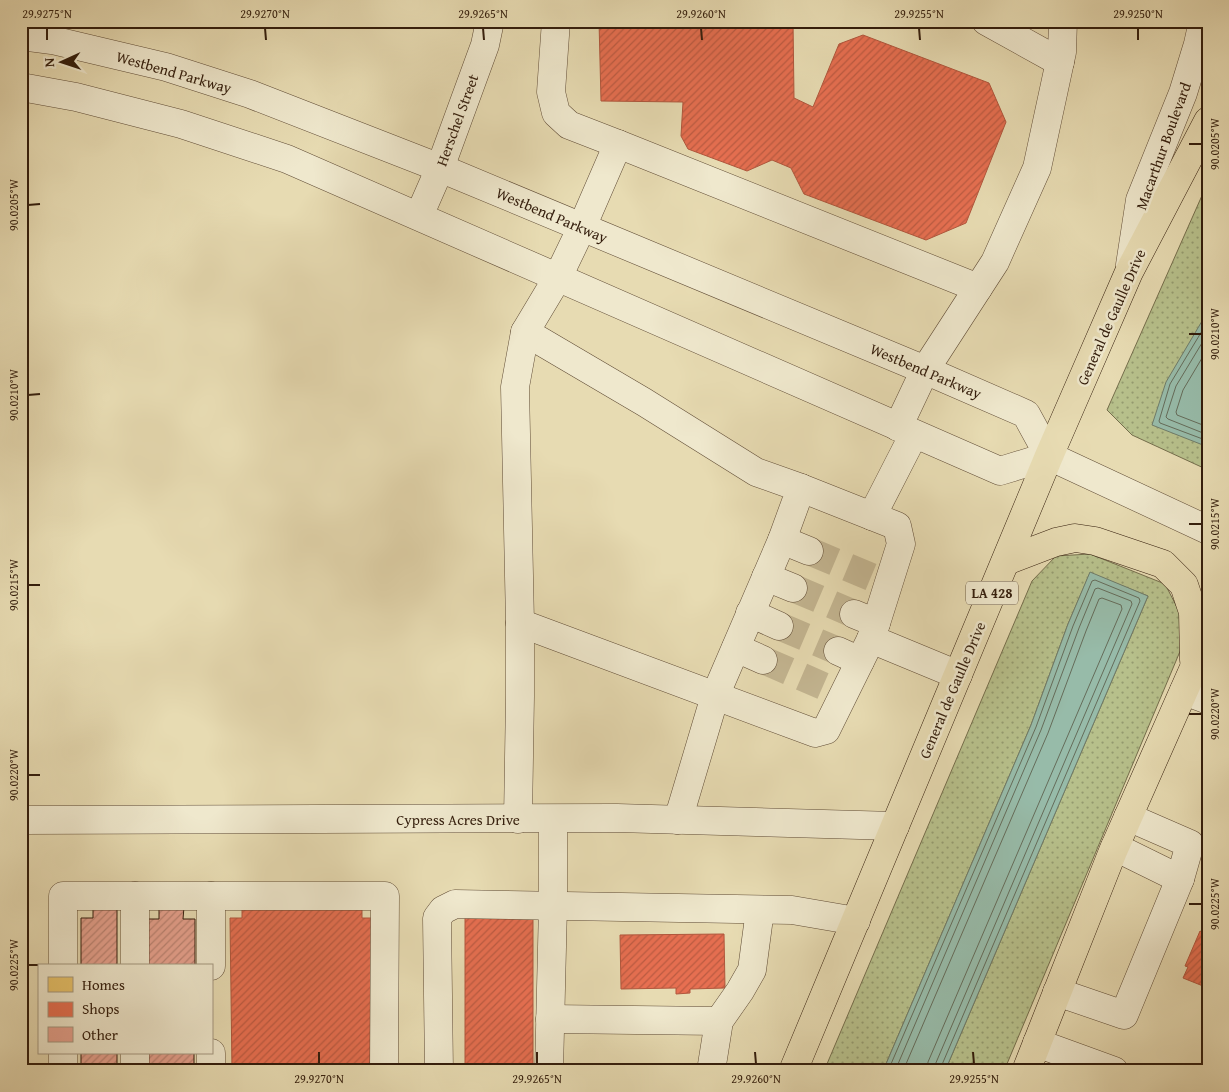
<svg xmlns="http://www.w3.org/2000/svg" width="1229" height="1092" viewBox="0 0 1229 1092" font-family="'Gentium Book Plus',serif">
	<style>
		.grass { fill: url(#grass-dots); stroke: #756e4c }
		.water { fill: #97bba9; stroke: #6f7c6a }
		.homes { fill: url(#homes-hatch); stroke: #b2924e }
		.shops { fill: url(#shops-hatch); stroke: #b1563c }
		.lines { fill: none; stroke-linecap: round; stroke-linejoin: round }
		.shore { stroke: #656c5a; stroke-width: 1 }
		.building { fill: url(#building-hatch); stroke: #331d0c }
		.minor-tunnel { stroke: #c3b591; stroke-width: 28; stroke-dasharray: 28 14; stroke-linecap: butt }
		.minor-casing { stroke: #604c36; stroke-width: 29 }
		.major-casing { stroke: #331d0c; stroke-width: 29 }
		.minor { stroke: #efe8cd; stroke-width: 28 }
		.major { stroke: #e7dbb2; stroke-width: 28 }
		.ticks { fill: none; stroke: #331d0c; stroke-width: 2 }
		.labels { text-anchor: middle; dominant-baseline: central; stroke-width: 5; stroke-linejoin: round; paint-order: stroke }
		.shield { fill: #efe8cd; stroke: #6b5a46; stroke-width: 1 }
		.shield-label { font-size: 14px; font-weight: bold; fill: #331d0c }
		.street-label { font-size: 15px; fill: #331d0c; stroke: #efe8cd }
		.neatline { fill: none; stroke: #331d0c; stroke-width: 2 }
		.ticks-label { font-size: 12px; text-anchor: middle; fill: #331d0c }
	</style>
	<defs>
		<pattern id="grass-dots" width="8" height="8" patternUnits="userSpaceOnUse" patternTransform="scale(1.25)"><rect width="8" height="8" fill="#b7c08b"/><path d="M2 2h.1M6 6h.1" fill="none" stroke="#959b70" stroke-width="1.8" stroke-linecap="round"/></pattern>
		<pattern id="homes-hatch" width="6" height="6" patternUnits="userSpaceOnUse" patternTransform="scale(1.25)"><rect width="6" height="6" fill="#e9c46a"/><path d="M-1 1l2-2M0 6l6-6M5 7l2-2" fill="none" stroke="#c8a85b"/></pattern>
		<pattern id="shops-hatch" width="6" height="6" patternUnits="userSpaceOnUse" patternTransform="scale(1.25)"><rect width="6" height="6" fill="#e76f51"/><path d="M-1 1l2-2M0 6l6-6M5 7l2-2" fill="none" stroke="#bc5b42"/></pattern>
		<pattern id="building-hatch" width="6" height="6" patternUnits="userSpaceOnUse" patternTransform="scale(1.25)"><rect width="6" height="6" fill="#e6a18e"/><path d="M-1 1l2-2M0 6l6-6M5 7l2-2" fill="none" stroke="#bb8372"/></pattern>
	</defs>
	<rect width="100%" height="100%" fill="#e7dbb2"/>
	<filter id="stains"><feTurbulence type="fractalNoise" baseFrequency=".004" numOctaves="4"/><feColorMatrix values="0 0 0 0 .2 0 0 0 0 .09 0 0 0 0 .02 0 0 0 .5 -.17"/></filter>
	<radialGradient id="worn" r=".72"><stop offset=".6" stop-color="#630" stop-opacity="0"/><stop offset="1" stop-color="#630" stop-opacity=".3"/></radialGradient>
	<g class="grass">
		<path d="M1208,182V470L1132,435L1107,410Z"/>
		<path d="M1090,554L1165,584L1180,613L1181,649L1004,1071H945L1148,596L1090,573L1068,624L1031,725L883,1071H824L1032,581L1056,556Z"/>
	</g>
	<g class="water">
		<path d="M1208,309V447L1152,425L1166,382L1205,316Z"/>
		<path d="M1090,572L1148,596L945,1071H883L1031,725L1068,624Z"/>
	</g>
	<rect class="homes" x="21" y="868" width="3" height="42"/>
	<g class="shops">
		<path d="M599,21H793L794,98L813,107L839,44L863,35L989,83L1006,122L966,223L926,240L804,194L791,168L772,160L747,171L688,149L681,136L683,102L601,101Z"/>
		<path d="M362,906V918H372L373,1071H232L230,918H242V907Z"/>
		<rect x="465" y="916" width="68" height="153"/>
		<path d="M1207,921L1208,922V988L1183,978L1188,967L1185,966L1200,931L1202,932Z"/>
		<path d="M724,934L725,988L690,989V993L676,994V988L621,989L620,935Z"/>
	</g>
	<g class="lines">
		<g class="shore">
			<path d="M1208,321L1170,384L1159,421L1160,423L1208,441"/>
			<path d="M1208,333L1176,386L1166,417L1168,419L1208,435"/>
			<path d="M1208,348L1183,390L1176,412L1177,415L1208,427"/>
			<path d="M888,1071L1036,727L1073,626L1092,581L1095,580L1139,598L1140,601L941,1067L940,1071"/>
			<path d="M895,1071L1041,730L1079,628L1095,589L1098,588L1131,601L1132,604L935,1065L934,1071"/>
			<path d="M903,1071L1048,733L1086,631L1099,599L1102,598L1121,605L1122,609L928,1062L927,1071"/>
		</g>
	</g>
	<g class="building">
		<path d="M93,906H117V966H81V918H93Z"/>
		<path d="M159,906L184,907L183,919H195V966H147V919H159Z"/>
		<rect x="81" y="1053" width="36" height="18"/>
		<rect x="146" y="1053" width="48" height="18"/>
	</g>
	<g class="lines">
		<g class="minor-tunnel">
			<path d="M809,551L871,577"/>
			<path d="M793,588L854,614"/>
			<path d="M779,626L838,651"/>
			<path d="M763,660L823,686"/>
		</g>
		<g class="minor-casing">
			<g id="minor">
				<path d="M556,21L551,92L556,113L569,125L618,144"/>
				<path d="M986,21L1060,62"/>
				<path d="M21,36L52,40L166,67L250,94L440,168L925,370L1026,414L1049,456L1208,530"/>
				<path d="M21,87L76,97L181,124L287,159L1000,471L1049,456"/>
				<path d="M419,216L440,168L485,45L490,21"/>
				<path d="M1130,265L1140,200L1183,93L1198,44L1203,21"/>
				<path d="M525,332L644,402L756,472L801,488L782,540L715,696L678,820"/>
				<path d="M898,427L925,370L995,262L1037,168L1062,52L1063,21"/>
				<path d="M801,488L897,526L901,544L871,639L958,675"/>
				<path d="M872,516L914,434"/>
				<path d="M782,540L809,551"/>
				<path d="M766,577L793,588"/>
				<path d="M750,613L779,626"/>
				<path d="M854,614L876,623"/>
				<path d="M520,623L815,733L826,730L871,639"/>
				<path d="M736,648L763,660"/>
				<path d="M838,651L860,661"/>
				<path d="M1184,691L1208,700"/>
				<path d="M1128,817L1190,844L1180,879"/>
				<path d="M518,819L520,696V623L515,387L525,332L558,277L582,227L618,144L978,288"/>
				<path d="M21,820L617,818L895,826"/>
				<path d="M211,896H385L384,1071"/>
				<path d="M63,966V896H211V966"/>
				<path d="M135,966V896"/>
				<path d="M1057,992L1124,1015L1180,879L1115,847"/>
				<path d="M550,1019L719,1021"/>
				<path d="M1037,1043L1114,1071"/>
				<path d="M63,1053V1071"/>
				<path d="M211,1053V1071"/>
				<path d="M135,1071V1053"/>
				<path d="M439,1071L437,918L443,910L455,904L792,910L856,921"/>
				<path d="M549,1071L553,906V819"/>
				<path d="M711,1071L719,1021L740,991L752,970L760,910"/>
			</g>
		</g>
		<g class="major-casing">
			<g id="major">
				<path d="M1006,561L1056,542L1075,538L1095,541L1163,564L1184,585L1193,612L1194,660"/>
				<path d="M793,1071L1049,456L1129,272L1208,121"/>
				<path d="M1026,1071L1113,851L1208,636"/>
			</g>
		</g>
		<use href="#minor" class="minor"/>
		<use href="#major" class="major"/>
	</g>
	<path class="ticks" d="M47,28V40M265,28L266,40M483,28L484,40M701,28L702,40M919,28L920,40M1138,28V40M1189,144H1202M28,205L40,204M1189,334H1202M28,395L40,394M1189,524H1202M28,585H40M1189,714H1202M28,775H40M1189,904H1202M28,965H40M319,1052V1064M537,1052V1064M755,1052L756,1064M973,1052L974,1064"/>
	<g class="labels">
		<rect class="shield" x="966" y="581.5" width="52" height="23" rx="4"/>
		<g class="shield-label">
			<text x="992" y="593">LA 428</text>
		</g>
		<g class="street-label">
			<text transform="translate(174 72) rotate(16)">Westbend Parkway</text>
			<text transform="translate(457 120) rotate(-70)">Herschel Street</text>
			<text transform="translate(1163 146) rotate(-70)">Macarthur Boulevard</text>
			<text transform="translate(552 215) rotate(23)">Westbend Parkway</text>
			<text transform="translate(1111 317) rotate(-66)">General de Gaulle Drive</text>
			<text transform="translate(926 371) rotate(23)">Westbend Parkway</text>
			<text transform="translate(952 690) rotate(-67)">General de Gaulle Drive</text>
			<text x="458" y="819">Cypress Acres Drive</text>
		</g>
	</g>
	<rect width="1229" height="1092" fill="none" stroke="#e7dbb2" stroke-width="55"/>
	<rect x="38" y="964" width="175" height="90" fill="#efe8cd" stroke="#a49780"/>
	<rect x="48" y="977" width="25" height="15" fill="#e9c46a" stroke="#a49780"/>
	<text x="82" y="990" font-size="15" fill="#331d0c">Homes</text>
	<rect x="48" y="1002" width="25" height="15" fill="#e76f51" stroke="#a49780"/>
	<text x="82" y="1014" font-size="15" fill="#331d0c">Shops</text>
	<rect x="48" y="1027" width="25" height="15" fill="#e6a18e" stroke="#a49780"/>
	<text x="82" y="1040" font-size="15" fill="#331d0c">Other</text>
	<g transform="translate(62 62) rotate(267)" stroke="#efe8cd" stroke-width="4" paint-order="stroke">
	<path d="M0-4L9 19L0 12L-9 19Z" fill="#331d0c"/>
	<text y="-8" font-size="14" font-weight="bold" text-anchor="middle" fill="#331d0c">N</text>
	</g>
	<rect x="28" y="28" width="1174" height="1036" class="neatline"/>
	<g class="ticks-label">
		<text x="47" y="18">29.9275°N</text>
		<text x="265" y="18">29.9270°N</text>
		<text x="483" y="18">29.9265°N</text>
		<text x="701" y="18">29.9260°N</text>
		<text x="919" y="18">29.9255°N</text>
		<text x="1138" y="18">29.9250°N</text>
		<text transform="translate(1215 144) rotate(-90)" y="4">90.0205°W</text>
		<text transform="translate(14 205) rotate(-90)" y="4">90.0205°W</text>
		<text transform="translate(1215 334) rotate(-90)" y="4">90.0210°W</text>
		<text transform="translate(14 395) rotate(-90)" y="4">90.0210°W</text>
		<text transform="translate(1215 524) rotate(-90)" y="4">90.0215°W</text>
		<text transform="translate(14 585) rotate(-90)" y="4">90.0215°W</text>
		<text transform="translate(1215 714) rotate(-90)" y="4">90.0220°W</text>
		<text transform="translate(14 775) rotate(-90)" y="4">90.0220°W</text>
		<text transform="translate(1215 904) rotate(-90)" y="4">90.0225°W</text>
		<text transform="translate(14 965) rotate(-90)" y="4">90.0225°W</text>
		<text x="319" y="1083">29.9270°N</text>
		<text x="537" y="1083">29.9265°N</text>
		<text x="756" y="1083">29.9260°N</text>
		<text x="974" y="1083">29.9255°N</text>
	</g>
	<rect width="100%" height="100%" filter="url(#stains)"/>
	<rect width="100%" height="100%" fill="url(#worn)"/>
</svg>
